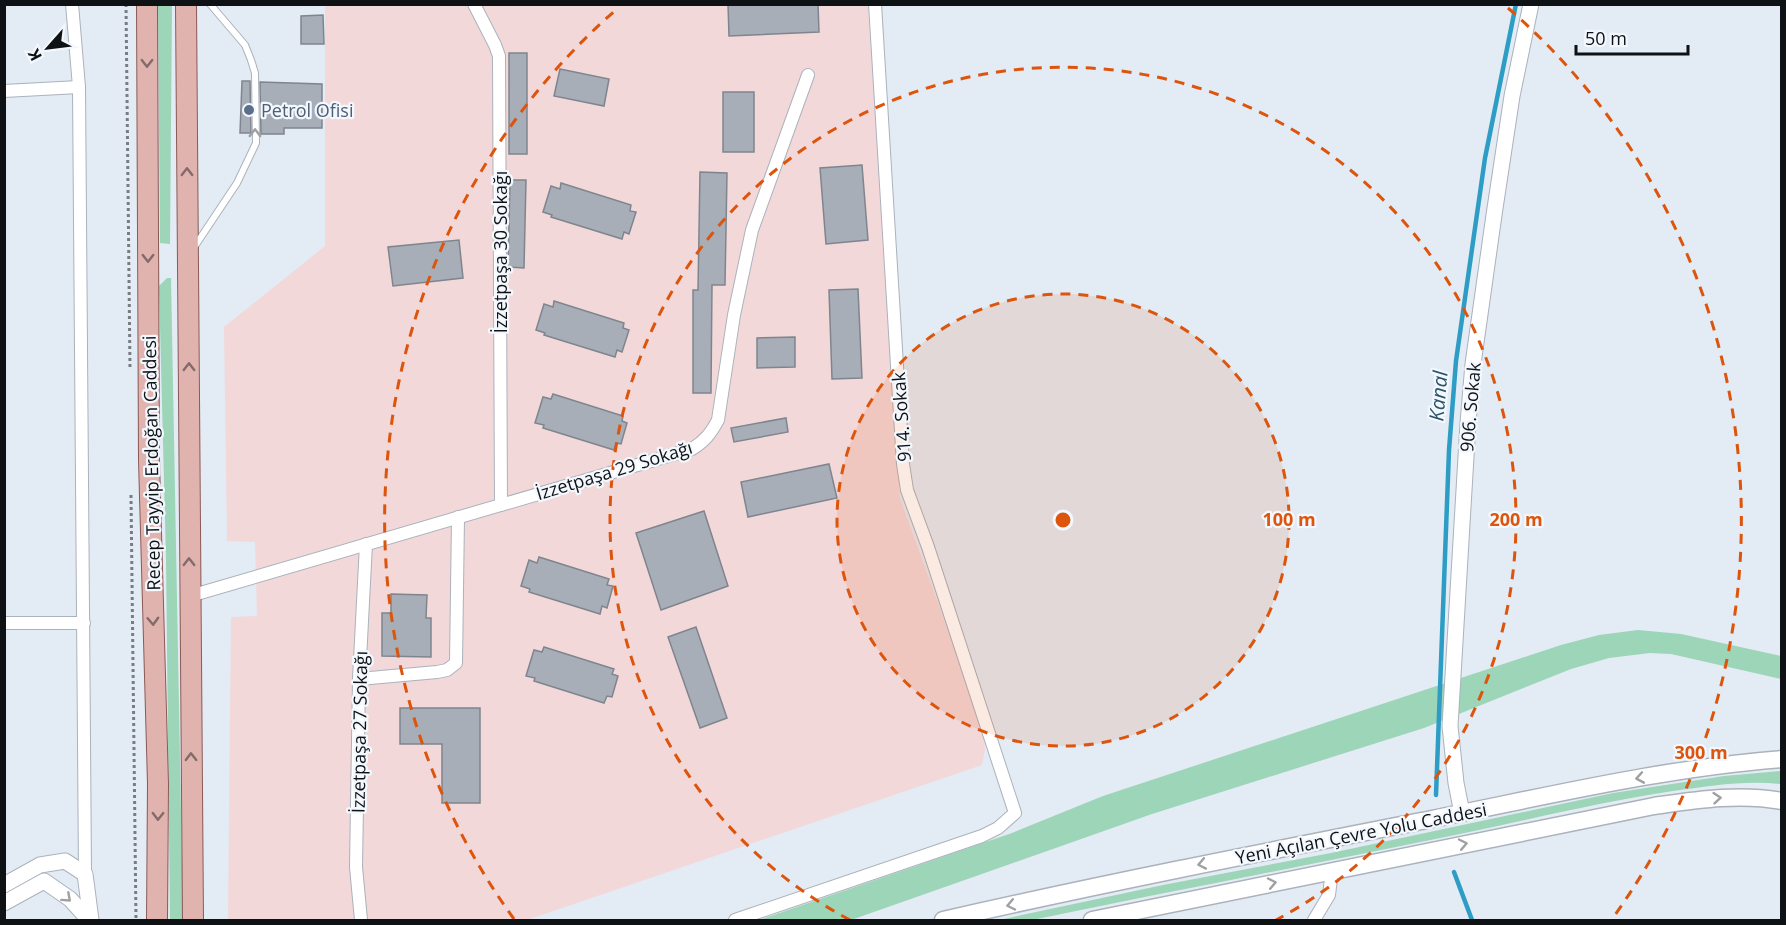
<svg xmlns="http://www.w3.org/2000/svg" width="1786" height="925" viewBox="0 0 1786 925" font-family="'Open Sans',sans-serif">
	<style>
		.commercial { fill: #f3d8d9 }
		.green { fill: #9cd5b8 }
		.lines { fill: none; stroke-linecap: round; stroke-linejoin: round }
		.stream { stroke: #2d9dc5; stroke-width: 4.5 }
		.building { fill: #a7aeb7; stroke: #7f858e; stroke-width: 1.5 }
		.service-casing { stroke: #abb2bc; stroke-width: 8 }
		.minor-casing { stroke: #abb2bc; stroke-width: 14 }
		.tertiary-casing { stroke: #abb2bc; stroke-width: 17 }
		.secondary-casing { stroke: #abb2bc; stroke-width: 19 }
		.primary-casing { stroke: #8a5a56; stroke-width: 22 }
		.path { stroke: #787d83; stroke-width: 3; stroke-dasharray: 3 3; stroke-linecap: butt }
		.service { stroke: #fff; stroke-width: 6 }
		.minor { stroke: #fff; stroke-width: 12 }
		.tertiary { stroke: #fff; stroke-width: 15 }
		.secondary { stroke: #fff; stroke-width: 16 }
		.primary { stroke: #e1b3af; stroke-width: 20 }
		.oneway { stroke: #826b6a }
		.oneway2 { stroke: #9fa0a1 }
		.ring { fill: none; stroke: #dd550c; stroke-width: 3; stroke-dasharray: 10 8 }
		.service-dot { fill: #5c6f8a; stroke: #f3f8fe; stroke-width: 2 }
		.labels { text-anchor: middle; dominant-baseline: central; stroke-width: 4.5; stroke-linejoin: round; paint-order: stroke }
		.service-label { font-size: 18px; fill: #4e5e75; stroke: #f3f8fe; text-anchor: start }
		.street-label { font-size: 18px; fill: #0f1215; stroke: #f3f8fe }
		.water-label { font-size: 20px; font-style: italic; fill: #2a5668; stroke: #f3f8fe }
		.centre { fill: #dd550c; stroke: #f3f8fe; stroke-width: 3 }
		.ring-label { font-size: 18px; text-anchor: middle; font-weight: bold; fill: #dd550c; stroke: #f3f8fe; stroke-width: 4.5; stroke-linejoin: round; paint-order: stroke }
	</style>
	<rect width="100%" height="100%" fill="#e3ebf4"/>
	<path class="commercial" d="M325,5H868L900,498L984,730L985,750L982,765L527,920H228L231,617L257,616L255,542L227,541L224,327L325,246Z"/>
	<g class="green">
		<path d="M158,5H172L170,244L160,243Z"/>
		<path d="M167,278H171L183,920H170L166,559L159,286Z"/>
		<path d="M1638,630L1681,634L1781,656V679L1671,654L1650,653L1609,658L1571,669L1424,728L1152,814L851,920H759L1012,833L1103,796L1561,645L1599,635Z"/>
		<path d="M1781,771V784C1745,780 1709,786 1673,791C1599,802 1528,820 1455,835C1314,864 1173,891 1032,920H999L1163,885L1331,853L1613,793L1724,776Z"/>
	</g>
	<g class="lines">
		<g class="stream">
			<path d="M1436,795L1449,450L1456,361L1485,158L1516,4"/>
			<path d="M1454,872L1472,920"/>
		</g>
	</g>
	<g class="building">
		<path d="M728,4H818L819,32L729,36Z"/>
		<path d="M323,15L324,44H301V16Z"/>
		<rect x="509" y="53" width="18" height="101"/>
		<path d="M560,69L609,79L604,106L554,96Z"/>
		<path d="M242,81H250L251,133H240Z"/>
		<path d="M260,82L322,84V128H284V134H261Z"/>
		<rect x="723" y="92" width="31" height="60"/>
		<path d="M862,165L868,240L826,244L820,168Z"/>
		<path d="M700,172L727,173L725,285H712L711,393H693V290H698Z"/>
		<path d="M510,180H526L524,268L508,267Z"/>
		<path d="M561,183L631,205L630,211L636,212L629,234L624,232L622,239L551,217L552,215L543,212L551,186L560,189Z"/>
		<path d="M459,240L463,278L393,286L388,247Z"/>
		<path d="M858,289L862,378L832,379L829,290Z"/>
		<path d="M554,301L624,323L623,328L629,330L622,352L617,350L615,357L544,335L545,333L536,330L544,304L553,307Z"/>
		<path d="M795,337V367L757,368V338Z"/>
		<path d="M553,394L623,416L622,421L627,423L621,444L616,443L614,450L543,428L544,425L535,423L543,397L551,399Z"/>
		<path d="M786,418L788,432L734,442L731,428Z"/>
		<path d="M829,464L837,498L748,517L741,482Z"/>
		<path d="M704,511L728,586L661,610L636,533Z"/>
		<path d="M539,557L609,579L607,585L613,586L607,608L602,606L600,614L529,592L530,589L521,586L529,560L537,563Z"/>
		<path d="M391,594L427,595L426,618H431V657L382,656V613H391Z"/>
		<path d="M696,627L727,718L700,728L668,637Z"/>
		<path d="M544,647L614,669L612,674L618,676L612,697L607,696L604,703L534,681L535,678L526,676L534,650L542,652Z"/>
		<path d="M400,708H480V803H442V744H400Z"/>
	</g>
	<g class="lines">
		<g class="service-casing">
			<path id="service" d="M193,249L237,183L256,143L255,73L251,60L245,45L210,4"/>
		</g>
		<g class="minor-casing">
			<g id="minor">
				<path d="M72,4L79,87L85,874"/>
				<path d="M474,4L495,45L499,56L501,505"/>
				<path d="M4,91L79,87"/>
				<path d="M190,596L692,449C705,441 711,433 718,420L734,315L752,230L808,75"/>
				<path d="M4,623H84"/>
				<path d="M359,679L437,672L447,670L456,663L458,517"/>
				<path d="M361,920L356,867L359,679L366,544"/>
				<path d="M735,920L982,836L998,828L1015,813L928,547L907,490L903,464L875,4"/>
				<path d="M1314,920L1329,895L1332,871"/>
			</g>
		</g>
		<g class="tertiary-casing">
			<g id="tertiary">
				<path d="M1462,813L1456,783L1450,726L1468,423L1473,364L1494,215L1512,96L1531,4"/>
				<path d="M4,885L40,865L65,861L85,874L91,920"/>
				<path d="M4,903L44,881L70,899L89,920"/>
			</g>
		</g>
		<g class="secondary-casing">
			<g id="secondary">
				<path d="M943,920C1105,883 1269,851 1432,819C1548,796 1664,768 1782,759"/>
				<path d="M1092,920L1654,806C1696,800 1739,793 1782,801"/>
			</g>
		</g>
		<g class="primary-casing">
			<g id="primary">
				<path d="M147,4L149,460L158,784L157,920"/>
				<path d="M186,4L193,920"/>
			</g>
		</g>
		<g class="path">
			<path d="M126,4L130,369"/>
			<path d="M131,495L136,920"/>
		</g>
		<use href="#service" class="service"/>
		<use href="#minor" class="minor"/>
		<use href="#tertiary" class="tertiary"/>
		<use href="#secondary" class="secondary"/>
		<use href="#primary" class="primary"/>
	</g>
	<defs><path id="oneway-chevron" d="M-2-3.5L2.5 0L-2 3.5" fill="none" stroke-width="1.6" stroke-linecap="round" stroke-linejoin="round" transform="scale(1.5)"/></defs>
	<g class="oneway">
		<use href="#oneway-chevron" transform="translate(147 63) rotate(90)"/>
		<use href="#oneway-chevron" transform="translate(187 172) rotate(-90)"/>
		<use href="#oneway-chevron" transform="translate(148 258) rotate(90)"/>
		<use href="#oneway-chevron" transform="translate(189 367) rotate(-90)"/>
		<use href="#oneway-chevron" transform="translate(189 562) rotate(-90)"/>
		<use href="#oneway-chevron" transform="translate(153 621) rotate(88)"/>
		<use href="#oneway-chevron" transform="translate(191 757) rotate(-91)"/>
		<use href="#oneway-chevron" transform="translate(158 816) rotate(91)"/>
	</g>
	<g class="oneway2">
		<use href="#oneway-chevron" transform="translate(255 133) rotate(-90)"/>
		<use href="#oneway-chevron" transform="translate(1640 778) rotate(170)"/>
		<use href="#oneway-chevron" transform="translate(1717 798) rotate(-5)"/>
		<use href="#oneway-chevron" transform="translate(1463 844) rotate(-12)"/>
		<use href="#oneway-chevron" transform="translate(1202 864) rotate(169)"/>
		<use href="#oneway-chevron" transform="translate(1272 883) rotate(-12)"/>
		<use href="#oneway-chevron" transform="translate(67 898) rotate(42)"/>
		<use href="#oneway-chevron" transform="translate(1011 905) rotate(168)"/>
	</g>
	<circle cx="1063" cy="520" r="226" fill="#dd550c" fill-opacity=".12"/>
	<g class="ring">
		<circle cx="1063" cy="520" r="226"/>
		<path d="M850 920A453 453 0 1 1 1276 920"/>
		<path d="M514 919A679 679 0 0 1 618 8M1508 8A679 679 0 0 1 1612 919"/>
	</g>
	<circle class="service-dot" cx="249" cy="110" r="6"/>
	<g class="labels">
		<g class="service-label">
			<text x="261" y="110">Petrol Ofisi</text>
		</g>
		<g class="street-label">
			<text transform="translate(500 252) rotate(-90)">İzzetpaşa 30 Sokağı</text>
			<text transform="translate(1470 407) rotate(-85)">906. Sokak</text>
			<text transform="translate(901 417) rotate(-94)">914. Sokak</text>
			<text transform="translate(151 463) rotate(-91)">Recep Tayyip Erdoğan Caddesi</text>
			<text transform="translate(614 470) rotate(-17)">İzzetpaşa 29 Sokağı</text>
			<text transform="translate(359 732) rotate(-89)">İzzetpaşa 27 Sokağı</text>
			<text transform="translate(1361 833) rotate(-11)">Yeni Açılan Çevre Yolu Caddesi</text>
		</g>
		<g class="water-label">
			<text transform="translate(1438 396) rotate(-85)">Kanal</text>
		</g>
	</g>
	<circle cx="1063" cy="520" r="9" class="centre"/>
	<g class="ring-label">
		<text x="1289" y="526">100 m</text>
		<text x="1516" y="526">200 m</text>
		<text x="1701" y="759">300 m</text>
	</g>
	<rect width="1786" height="925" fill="none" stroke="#0f1215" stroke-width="12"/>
	<g transform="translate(48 48) rotate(242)" stroke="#f3f8fe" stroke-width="4.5" paint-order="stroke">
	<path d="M0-4.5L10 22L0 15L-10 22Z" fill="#0f1215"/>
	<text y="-9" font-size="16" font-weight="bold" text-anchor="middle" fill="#0f1215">K</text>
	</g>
	<path d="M1576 45v9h112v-9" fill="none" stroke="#0f1215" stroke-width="3"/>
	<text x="1585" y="45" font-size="18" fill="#0f1215" stroke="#f3f8fe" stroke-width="4.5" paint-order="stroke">50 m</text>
</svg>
